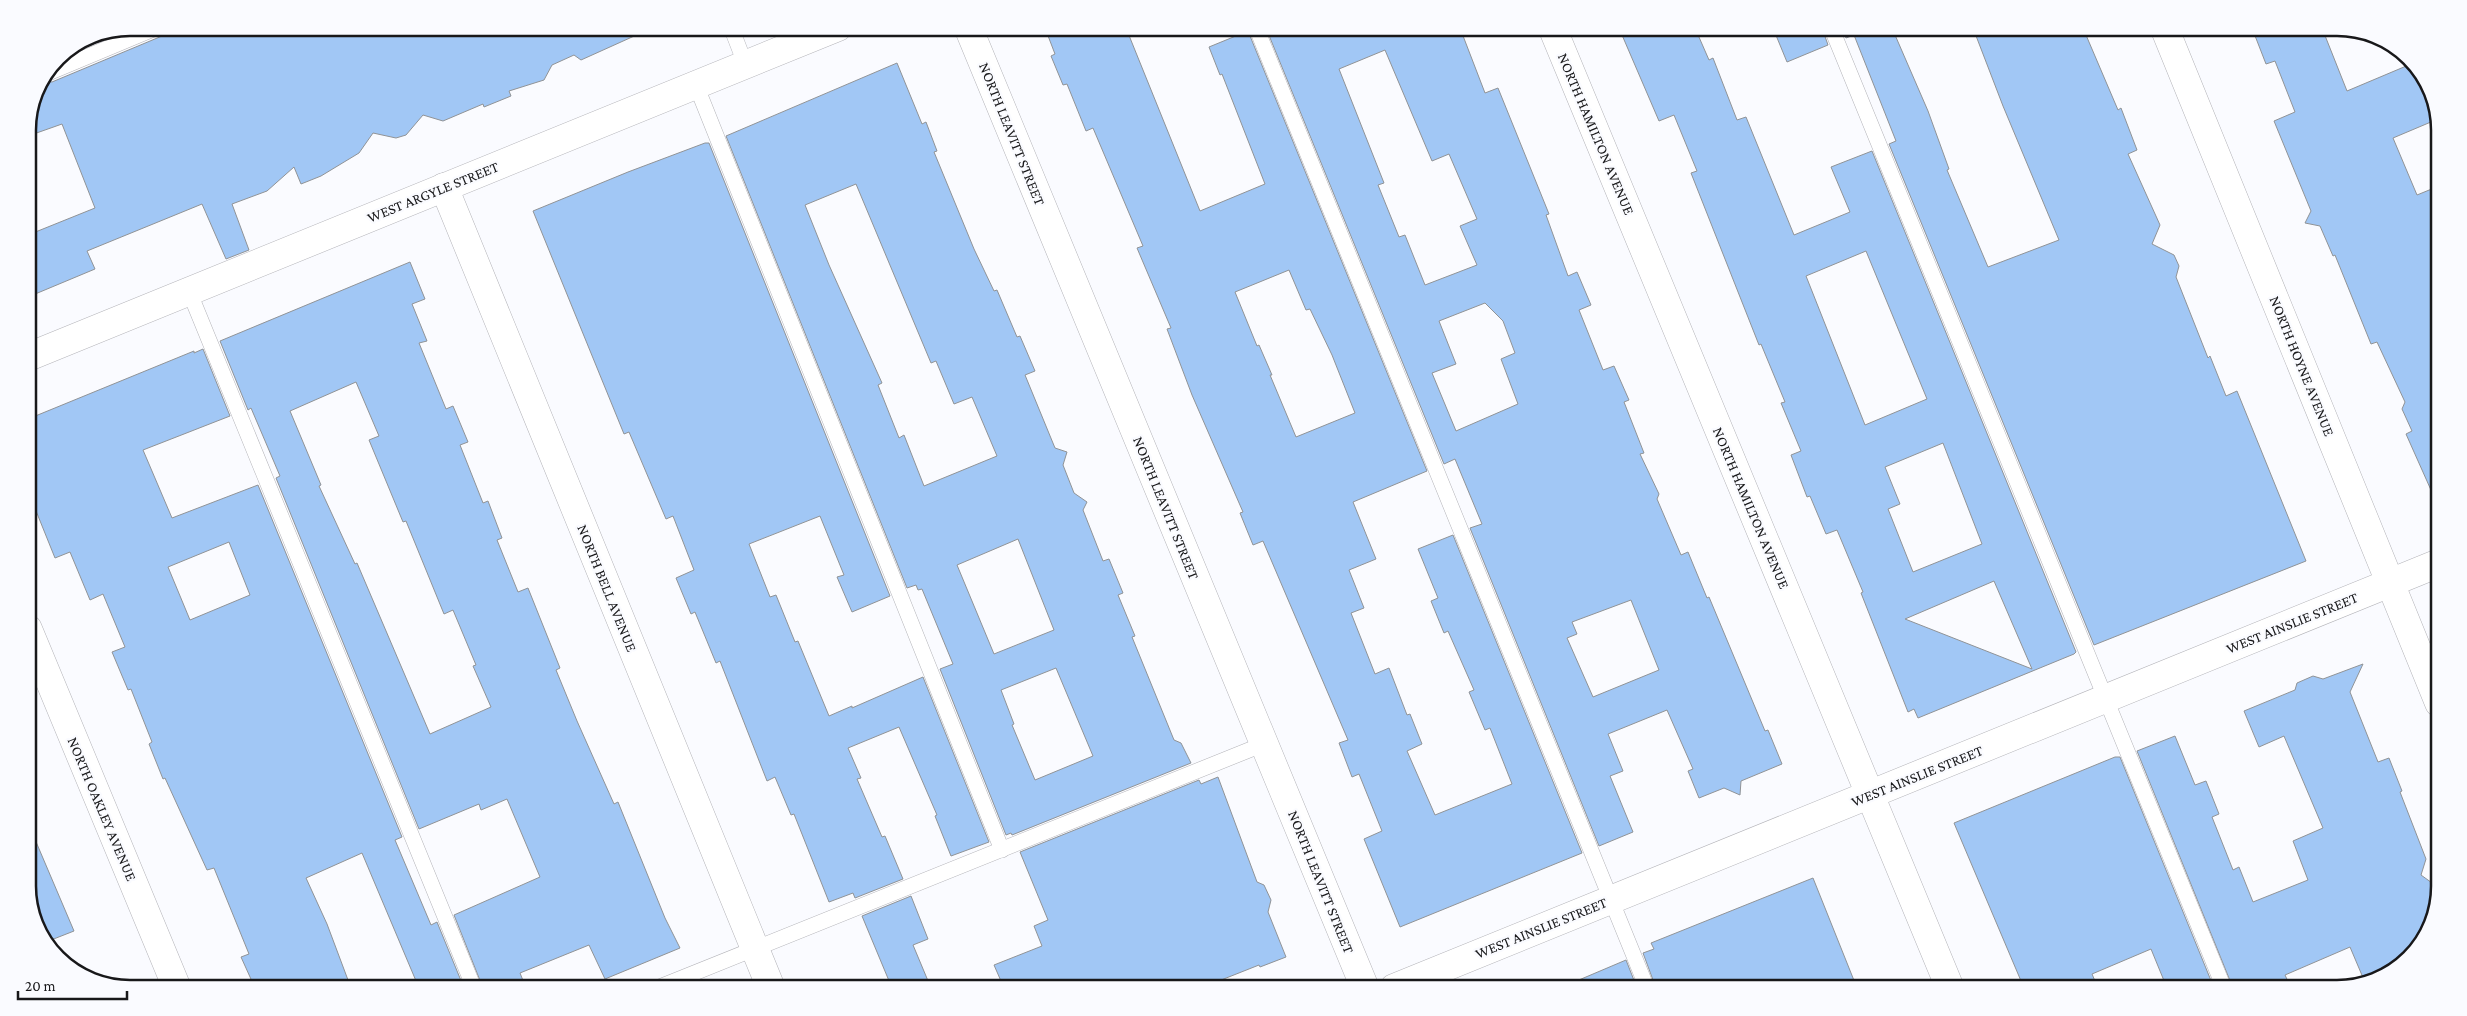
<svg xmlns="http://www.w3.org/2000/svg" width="2467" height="1016" viewBox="0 0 2467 1016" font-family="'Crimson Pro',serif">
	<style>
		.building { fill: #a1c7f5; stroke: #909396; fill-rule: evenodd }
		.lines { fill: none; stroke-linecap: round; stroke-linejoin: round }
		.lane-casing { stroke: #b4b4b9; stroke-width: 16 }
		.street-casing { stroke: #b4b4b9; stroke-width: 29 }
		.lane { stroke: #fff; stroke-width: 15 }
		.street { stroke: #fff; stroke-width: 28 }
		.labels { text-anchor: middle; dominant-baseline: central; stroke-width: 4.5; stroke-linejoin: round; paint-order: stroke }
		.street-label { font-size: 15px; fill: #18181a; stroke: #fafbff }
		.rim { fill: none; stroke: #18181a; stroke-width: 2.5 }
	</style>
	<rect width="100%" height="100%" fill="#fafbff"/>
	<g class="building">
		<path d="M128,28H132L57,59L91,35Z"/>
		<path d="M167,28H652L581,60L574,55L552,65L544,80L509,91L511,96L484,107L483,104L443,121L423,115L406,135L396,138L373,133L359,153L321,176L301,184L294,167L267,191L232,204L249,250L226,259L202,204L87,251L95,269L28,297V235L95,208L62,124L28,136V124L35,91L42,80L52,82L162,36Z"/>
		<path d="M1045,28H1126L1200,211L1265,184L1222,74L1220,75L1209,47L1248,31L1427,471L1353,502L1376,559L1349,570L1364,608L1351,613L1375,674L1389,668L1407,715L1410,714L1422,744L1407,751L1435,815L1512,784L1490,728L1485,730L1469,692L1474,690L1448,631L1444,633L1431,601L1438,598L1418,549L1453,535L1582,853L1400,927L1364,839L1382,831L1359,774L1352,777L1339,743L1348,740L1263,541L1253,545L1240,513L1243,512L1192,395L1167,329L1171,328L1137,248L1143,246L1093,128L1086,131L1067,84L1063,85L1051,56L1055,54ZM1289,270L1306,310L1310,309L1332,355L1355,413L1296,437L1270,375H1272L1259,345L1257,346L1235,292Z"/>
		<path d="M1266,28H1460L1485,93L1498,88L1549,214L1546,215L1568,276L1577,272L1591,305L1579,310L1603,370L1614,366L1629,400L1624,402L1644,453L1640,454L1659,494L1657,499L1681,555L1688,552L1707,598L1709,597L1765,731L1768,730L1782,764L1741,781L1740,795L1724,788L1699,798L1688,771L1693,769L1667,710L1608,734L1623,771L1610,776L1633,832L1599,846L1470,528L1482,524L1455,459L1444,464ZM1385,50L1432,161L1449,154L1477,219L1460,226L1477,265L1425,285L1405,235L1399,237L1378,185L1384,183L1339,69ZM1485,303L1503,321L1515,353L1501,359L1518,404L1456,431L1432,373L1456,364L1439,321ZM1631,600L1659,670L1593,697L1567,638L1577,634L1572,622Z"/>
		<path d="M1619,28H1695L1709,60L1713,58L1737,120L1746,117L1794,235L1850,212L1831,167L1872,151L2076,652L2074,654L1918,718L1914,709L1908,712L1861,593L1863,592L1837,530L1826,534L1810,496L1807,497L1791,455L1801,451L1781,403L1785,402L1761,344L1759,345L1691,173L1697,171L1674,115L1659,121ZM1866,251L1927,399L1865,425L1806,276ZM1943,443L1982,544L1913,572L1888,509L1900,504L1885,467ZM1994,581L2032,669L1905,619Z"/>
		<path d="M1773,28H1822L1828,45L1787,62Z"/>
		<path d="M1841,28H1892L1928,111L1949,169L1947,170L1988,267L2059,240L2003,106L1973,28H2083L2118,110L2121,108L2137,150L2128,154L2160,225L2152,244L2174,255L2179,266L2176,277L2208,358L2210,356L2226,396L2237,391L2306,561L2094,645L1889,144L1896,141L1854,35L1846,38Z"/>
		<path d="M2252,28H2322L2347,91L2411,64L2422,73L2438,119L2393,138L2417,195L2439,186V508L2406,434L2412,431L2402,409L2405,402L2377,342L2371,344L2335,255L2333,256L2320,226L2305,223L2311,211L2274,121L2295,112L2275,61L2266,64Z"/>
		<path d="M897,63L922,124L926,122L937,151L934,152L974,249L994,291L997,290L1017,337L1020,336L1035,371L1025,375L1055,448L1067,452L1063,465L1074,493L1087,502L1083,510L1103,561L1109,559L1123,593L1118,595L1135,636L1132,637L1174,740L1181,743L1191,763L1012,835L1011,833L1006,835L940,669L953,664L922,589L918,590L916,585L907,588L726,136ZM856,184L931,363L936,361L954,404L972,397L997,456L924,486L904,435L899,438L878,385L882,383L829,265L805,205ZM1018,539L1054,630L994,654L957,565ZM1056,668L1093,756L1035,780L1012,725L1014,724L1001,690Z"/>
		<path d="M705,143H709L890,596L852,612L837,577L844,575L820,516L749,544L770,597L776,595L795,642L798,641L829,716L852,706V708L923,677L989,842L951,856L935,816L937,815L899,727L848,748L861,778L857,779L882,837L885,836L903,879L855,898L853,893L829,902L794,814L791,815L775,777L767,781L720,661L716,663L695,612L691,614L676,578L694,570L673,516L666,519L629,432L624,434L533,211L628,172Z"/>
		<path d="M410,262L425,299L412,304L427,341L419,343L446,409L453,406L468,442L460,445L483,503L488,501L502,538L497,540L518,592L528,588L560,668L556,670L577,721L614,804L618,802L665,918L680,948L605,979L589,945L520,973L526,988H483L454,915L540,877L507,799L481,810L479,804L419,829L276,478L280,476L251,408L248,410L220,341ZM356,382L379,436L369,440L403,522L406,521L444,614L453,610L476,665L473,666L491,707L430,734L357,563L355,564L319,486L321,485L290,411Z"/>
		<path d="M203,349L230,416L143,450L172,518L258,485L402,837L395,840L431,925L437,922L464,988H419L362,853L306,878L327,924L351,988H255L241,957L249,954L214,868L207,870L165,778L163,779L149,744L152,742L131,689L128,690L112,652L125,647L103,594L90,600L70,552L55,558L28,491V419L194,351V353ZM229,542L250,595L190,620L168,567Z"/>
		<path d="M2363,664L2350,692L2378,762L2389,758L2402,791L2400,792L2426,859L2421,875L2439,888L2432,925L2395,970L2384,974L2364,980L2350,947L2285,975L2291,988H2233L2137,751L2175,736L2195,785L2206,781L2219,814L2212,817L2233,870L2239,867L2253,902L2308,880L2293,841L2323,828L2284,736L2259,747L2244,711L2295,690L2297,683L2313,676L2323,679Z"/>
		<path d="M2115,757H2120L2214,988H2167L2151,949L2092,974L2098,988H2024L1954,823Z"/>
		<path d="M1218,777L1257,882L1264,885L1271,900L1268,912L1286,957L1260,967L1259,965L1201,988H1004L994,965L1042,946L1034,926L1048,920L1020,852L1199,780L1201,784Z"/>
		<path d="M28,823L74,931L46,942L28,892Z"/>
		<path d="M1813,878L1857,988H1656L1643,953L1654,949L1651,943Z"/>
		<path d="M911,896L928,939L913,945L931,988H892L862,916Z"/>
		<path d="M1626,960L1637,988H1560Z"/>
	</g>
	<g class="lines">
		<g class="lane-casing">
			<g id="lane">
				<path d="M731,27L746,66"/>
				<path d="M1256,27L1647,988"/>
				<path d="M1831,27L2224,988"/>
				<path d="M48,73L158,27"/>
				<path d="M696,85L1002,850"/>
				<path d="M189,291L474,988"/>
				<path d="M657,988L1264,744"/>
			</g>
		</g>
		<g class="street-casing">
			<g id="street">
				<path d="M968,27L1365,988"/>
				<path d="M1552,27L1950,988"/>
				<path d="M2164,27L2439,703"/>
				<path d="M444,187L771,988"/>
				<path d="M28,357L838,27"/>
				<path d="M28,629L177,988"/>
				<path d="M1394,988L2439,563"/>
			</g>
		</g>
		<use href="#lane" class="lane"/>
		<use href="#street" class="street"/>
	</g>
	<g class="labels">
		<g class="street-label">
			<text transform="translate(1012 134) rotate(68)">NORTH LEAVITT STREET</text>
			<text transform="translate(1596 134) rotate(67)">NORTH HAMILTON AVENUE</text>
			<text transform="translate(433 192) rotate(-22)">WEST ARGYLE STREET</text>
			<text transform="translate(2302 366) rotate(68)">NORTH HOYNE AVENUE</text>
			<text transform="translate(1166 508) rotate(68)">NORTH LEAVITT STREET</text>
			<text transform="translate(1751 508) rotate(67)">NORTH HAMILTON AVENUE</text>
			<text transform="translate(607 588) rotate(68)">NORTH BELL AVENUE</text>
			<text transform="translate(2292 623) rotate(-22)">WEST AINSLIE STREET</text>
			<text transform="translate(1917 776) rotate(-22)">WEST AINSLIE STREET</text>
			<text transform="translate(102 809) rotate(67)">NORTH OAKLEY AVENUE</text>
			<text transform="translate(1321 882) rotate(68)">NORTH LEAVITT STREET</text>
			<text transform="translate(1541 928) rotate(-22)">WEST AINSLIE STREET</text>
		</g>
	</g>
	<path d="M0 0H2467V1016H0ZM130 36H2337A94 94 0 0 1 2431 130V886A94 94 0 0 1 2337 980H130A94 94 0 0 1 36 886V130A94 94 0 0 1 130 36Z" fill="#fafbff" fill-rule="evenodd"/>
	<path class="rim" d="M130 36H2337A94 94 0 0 1 2431 130V886A94 94 0 0 1 2337 980H130A94 94 0 0 1 36 886V130A94 94 0 0 1 130 36Z"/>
	<path d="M18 991v8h109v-8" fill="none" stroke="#18181a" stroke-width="2.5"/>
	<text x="25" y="991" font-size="15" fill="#18181a" stroke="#fafbff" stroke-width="4" paint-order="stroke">20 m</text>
</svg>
